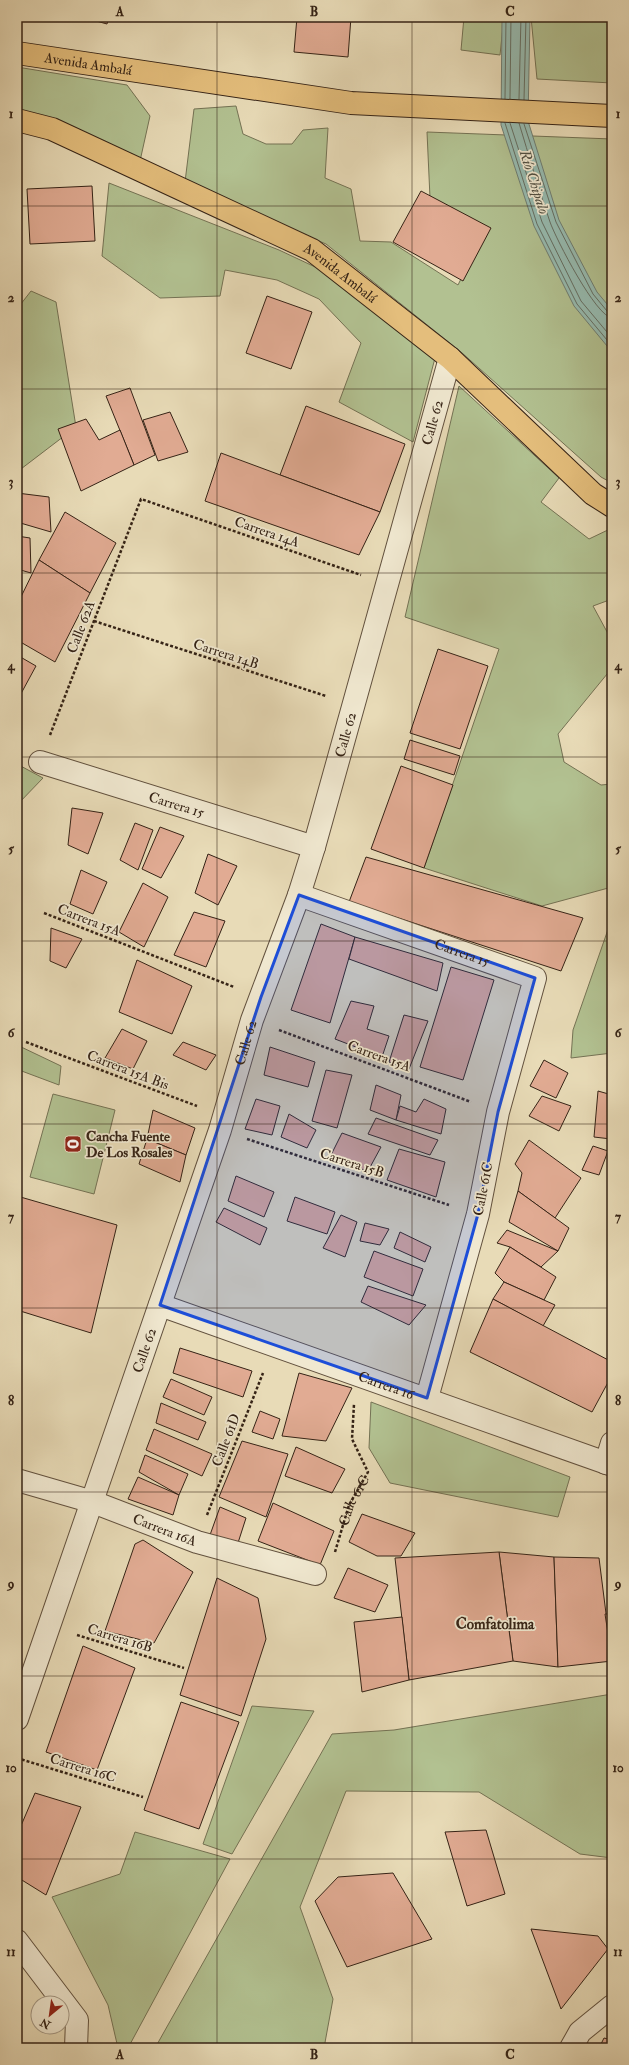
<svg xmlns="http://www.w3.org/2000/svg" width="629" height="2065" viewBox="0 0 629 2065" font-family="'IM FELL Double Pica',serif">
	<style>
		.green { fill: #b2c191; stroke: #747254 }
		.water { fill: #97bbb0; stroke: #707e72 }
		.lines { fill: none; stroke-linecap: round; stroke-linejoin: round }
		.shore { stroke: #666f63; stroke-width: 1 }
		.building { fill: #e1ab93; stroke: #352316 }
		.street-casing { stroke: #62513e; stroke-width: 24 }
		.primary-casing { stroke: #352316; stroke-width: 24 }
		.path { stroke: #352316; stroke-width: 2.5; stroke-dasharray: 3 2; stroke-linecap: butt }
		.street { stroke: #f0e8d0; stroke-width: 22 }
		.primary { stroke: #e4be7c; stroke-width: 22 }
		.marked { fill: #1d4ed8; fill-opacity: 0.2; stroke: #1d4ed8; stroke-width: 3; stroke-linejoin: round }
		.grid { fill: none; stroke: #352316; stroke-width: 1; stroke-opacity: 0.55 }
		.labels { text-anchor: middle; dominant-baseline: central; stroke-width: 3.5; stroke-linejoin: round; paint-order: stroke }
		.street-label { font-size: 14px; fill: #352316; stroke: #f0e8d0 }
		.poi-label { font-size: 14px; font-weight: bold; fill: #352316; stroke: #f0e8d0; text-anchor: start }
		.water-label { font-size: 15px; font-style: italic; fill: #525144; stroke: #f0e8d0 }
		.neighbourhood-label { font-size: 15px; font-weight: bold; fill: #352316; stroke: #f0e8d0 }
		.neatline { fill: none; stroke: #352316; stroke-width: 1.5 }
		.grid-label { font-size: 13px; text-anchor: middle; font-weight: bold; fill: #352316 }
	</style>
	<rect width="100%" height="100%" fill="#e8dbb7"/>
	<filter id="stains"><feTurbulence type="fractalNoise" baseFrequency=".005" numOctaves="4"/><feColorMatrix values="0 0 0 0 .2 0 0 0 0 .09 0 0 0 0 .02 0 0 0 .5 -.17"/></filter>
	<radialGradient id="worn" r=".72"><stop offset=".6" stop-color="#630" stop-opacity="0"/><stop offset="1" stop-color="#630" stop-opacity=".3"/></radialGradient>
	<g class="green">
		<path d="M464,17H504L500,55L461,50Z"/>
		<path d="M531,17H612V83L537,79Z"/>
		<path d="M17,67L127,85L150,116L140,161L17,112Z"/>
		<path d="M236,106L243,134L266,144H292L303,130L328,128L325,178L351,189L360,241L391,242L458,285L486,228L430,198L427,132L612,139V483L601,477L461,352L326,244L185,182L194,109Z"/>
		<path d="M109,183L279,250L328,273L435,358L413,442L339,402L361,343L319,299L277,280L225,270L220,296L160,298L102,256Z"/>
		<path d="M31,291L56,302L76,427L17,472V309Z"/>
		<path d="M459,386L559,478L541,502L589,539L612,528V599L593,606L612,641V668L558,734L564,762L601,785L612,784V887L542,906L424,868L499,649L405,617Z"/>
		<path d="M17,764L43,778L17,805Z"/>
		<path d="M612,918V1053L571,1058L573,1030Z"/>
		<path d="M17,1045L61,1066L59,1085L19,1070L17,1076Z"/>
		<path d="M53,1094L115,1110L94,1194L30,1177Z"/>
		<path d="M371,1402L570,1477L558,1517L390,1483L369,1448Z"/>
		<path d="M612,1694V1858L580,1854L479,1792L346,1791L300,1907L333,1999L324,2048H155L332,1734L394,1730Z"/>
		<path d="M252,1706L314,1711L232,1854L203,1844Z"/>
		<path d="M135,1832L230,1859L128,2048H118L108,2005L52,1897L120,1874Z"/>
	</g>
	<path class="water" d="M502,17H530L528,121L559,220L597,292L612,310V352L574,306L534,226L501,125Z"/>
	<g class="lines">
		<g class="shore">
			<path d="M505,99L506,17"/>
			<path d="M510,99L511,17"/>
			<path d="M519,99L521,17"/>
			<path d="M524,100L526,17"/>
			<path d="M505,123L537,224L577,304L612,346"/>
			<path d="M510,123L542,222L581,301L612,338"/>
			<path d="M519,123C529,156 539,190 550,222C556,239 596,317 612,318"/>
			<path d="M524,124L556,222L593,294L607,311L612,312"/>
		</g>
	</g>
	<g class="building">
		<path d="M82,17H109L107,24Z"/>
		<path d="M297,17H351L348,57L294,52Z"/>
		<path d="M92,186L95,241L30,244L27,189Z"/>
		<path d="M421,191L491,228L463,281L393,242Z"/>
		<path d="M267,296L312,312L291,369L246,353Z"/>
		<path d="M130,388L155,455L134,465L106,396Z"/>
		<path d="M306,406L405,444L380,512L280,475Z"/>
		<path d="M170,412L188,452L158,461L143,420Z"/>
		<path d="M86,419L99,440L120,430L134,465L81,491L58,429Z"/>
		<path d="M221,453L380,512L359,555L205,501Z"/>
		<path d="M17,493L49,497L51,532L17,522Z"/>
		<path d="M65,512L116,543L90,593L39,560Z"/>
		<path d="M17,536L30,538L31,573L17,569Z"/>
		<path d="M39,560L90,593L55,662L17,640V605Z"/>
		<path d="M438,649L488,666L460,749L410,733Z"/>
		<path d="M17,655L36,666L17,701Z"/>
		<path d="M410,740L460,756L454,775L404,759Z"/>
		<path d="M401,766L453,785L424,868L371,849Z"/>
		<path d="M72,808L103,813L88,854L68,845Z"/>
		<path d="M135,823L153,830L138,870L120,860Z"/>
		<path d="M160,827L184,836L161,878L142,869Z"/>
		<path d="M208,854L237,866L218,905L195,893Z"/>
		<path d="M366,857L583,918L561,971L349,902Z"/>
		<path d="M81,870L107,882L93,914L70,904Z"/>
		<path d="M143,883L168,897L144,947L119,932Z"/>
		<path d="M194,912L225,921L206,967L174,955Z"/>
		<path d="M321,924L355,937L330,1023L291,1010Z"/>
		<path d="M51,928L82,939L66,968L50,961Z"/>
		<path d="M355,937L443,963L437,991L349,959Z"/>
		<path d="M137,960L192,986L172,1034L119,1012Z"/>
		<path d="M451,967L494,980L463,1080L420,1067Z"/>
		<path d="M351,1001L374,1006L367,1029L389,1036L382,1057L335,1039Z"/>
		<path d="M404,1015L428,1021L409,1069L389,1062Z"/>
		<path d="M122,1029L147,1041L133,1069L105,1058Z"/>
		<path d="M183,1042L216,1055L206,1070L173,1055Z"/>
		<path d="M270,1047L315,1062L308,1087L264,1075Z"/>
		<path d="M544,1060L568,1073L556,1098L530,1086Z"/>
		<path d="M326,1070L352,1075L337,1128L312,1121Z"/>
		<path d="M376,1085L401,1095L396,1120L370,1110Z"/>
		<path d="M598,1091L612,1095L611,1139L594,1137Z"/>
		<path d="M542,1096L571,1106L559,1131L529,1116Z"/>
		<path d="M256,1099L280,1106L272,1135L245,1129Z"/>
		<path d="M424,1099L446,1109L441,1134L396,1120L400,1106L416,1112Z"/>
		<path d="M153,1110L195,1128L186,1155L147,1139Z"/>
		<path d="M289,1114L316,1130L307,1148L281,1137Z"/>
		<path d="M376,1118L438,1140L430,1155L368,1134Z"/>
		<path d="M342,1133L381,1147L368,1171L329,1159Z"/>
		<path d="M147,1139L186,1155L180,1182L139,1164Z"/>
		<path d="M529,1140L581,1178L555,1218L518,1191L522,1173L515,1164Z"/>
		<path d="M593,1146L608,1151L599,1175L582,1170Z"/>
		<path d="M399,1149L445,1162L436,1197L387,1180Z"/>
		<path d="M236,1176L274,1192L264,1217L228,1201Z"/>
		<path d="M518,1191L569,1228L558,1251L509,1222Z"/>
		<path d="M17,1196L117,1225L91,1333L17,1310Z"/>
		<path d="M295,1197L335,1212L327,1234L287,1221Z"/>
		<path d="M224,1208L267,1228L260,1245L216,1222Z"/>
		<path d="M341,1215L357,1222L345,1257L323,1248Z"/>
		<path d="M365,1223L389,1229L380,1245L360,1241Z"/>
		<path d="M507,1230L558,1251L541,1267L510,1247L497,1243Z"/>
		<path d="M400,1232L431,1247L425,1262L394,1248Z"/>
		<path d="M510,1247L556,1277L544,1300L504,1282L495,1273Z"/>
		<path d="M374,1251L423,1269L413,1296L364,1277Z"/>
		<path d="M504,1282L555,1305L543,1326L493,1299Z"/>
		<path d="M368,1286L426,1305L409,1325L361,1302Z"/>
		<path d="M493,1299L612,1362V1375L592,1412L470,1352Z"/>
		<path d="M180,1348L252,1371L243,1397L173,1373Z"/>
		<path d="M299,1373L352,1388L326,1441L282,1436Z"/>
		<path d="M171,1379L212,1397L204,1415L163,1397Z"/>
		<path d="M161,1403L206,1422L198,1440L156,1423Z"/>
		<path d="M260,1411L280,1419L273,1439L252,1432Z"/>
		<path d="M154,1429L212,1454L202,1476L146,1450Z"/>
		<path d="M242,1441L288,1454L266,1517L219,1497Z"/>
		<path d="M296,1447L345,1469L332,1493L285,1476Z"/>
		<path d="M145,1455L188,1474L179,1495L139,1472Z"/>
		<path d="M138,1477L179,1495L173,1515L128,1499Z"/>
		<path d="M273,1503L334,1531L320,1565L258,1541Z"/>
		<path d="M220,1507L246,1518L237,1546L210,1535Z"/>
		<path d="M362,1514L415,1533L401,1556H377L349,1542Z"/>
		<path d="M143,1540L193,1572L154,1643L105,1631L135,1544Z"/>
		<path d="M499,1552L554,1557L558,1667L513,1661Z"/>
		<path d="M499,1552L513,1661L409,1680L395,1558Z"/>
		<path d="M554,1557L599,1558L612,1661L558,1667Z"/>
		<path d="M348,1568L388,1585L375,1612L334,1598Z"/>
		<path d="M217,1578L258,1598L266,1639L241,1716L180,1695Z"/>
		<path d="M605,1614H612V1660Z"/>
		<path d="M402,1617L409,1680L362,1692L354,1622Z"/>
		<path d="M83,1646L135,1668L97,1770L46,1752Z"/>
		<path d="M181,1702L239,1722L199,1829L144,1810Z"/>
		<path d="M35,1793L81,1807L46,1895L17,1877V1835Z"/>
		<path d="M486,1830L505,1894L467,1906L445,1832Z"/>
		<path d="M393,1873L432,1939L347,1967L315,1901L338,1877Z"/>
		<path d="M531,1929L598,1936L608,1949L561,2009Z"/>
		<path d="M604,2038L612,2040V2048H599Z"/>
	</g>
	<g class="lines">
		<g class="street-casing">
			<g id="street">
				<path id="s2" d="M40,762L314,847"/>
				<path id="s3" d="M299,895L535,978L498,1112L478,1214L427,1398"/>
				<path id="s4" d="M160,1305L612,1465"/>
				<path d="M606,1463L612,1443"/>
				<path id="s5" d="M17,1480L93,1502L197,1542L315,1574"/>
				<path id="s6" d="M17,1719L220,1130L252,1020L299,895L314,847L450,358"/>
				<path d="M17,1941L77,2020L76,2048"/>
				<path d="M571,2048L580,2032L612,2006"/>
			</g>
		</g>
		<g class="primary-casing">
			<g id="primary">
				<path id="s7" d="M17,53L351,103L612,116"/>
				<path id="s8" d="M17,120L52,129L312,250L450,358L593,494L612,506"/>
			</g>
		</g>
		<g class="path">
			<path d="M94,621L326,696"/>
			<path d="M50,735L141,499L361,575"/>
			<path d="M44,913L234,987"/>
			<path d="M279,1030L471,1102"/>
			<path d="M26,1042L197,1106"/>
			<path d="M247,1139L449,1205"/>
			<path d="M207,1515L263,1373"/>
			<path id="s1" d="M335,1552L349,1505L368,1472L352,1439L354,1404"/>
			<path d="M77,1635L184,1668"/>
			<path d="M17,1758L143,1797"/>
		</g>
		<use href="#street" class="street"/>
		<use href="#primary" class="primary"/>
	</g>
	<path class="marked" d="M299,895L535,978L498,1112L478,1214L427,1398L160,1305L261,997Z"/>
	<path class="grid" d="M217,17V2048M412,17V2048M17,206H612M17,389H612M17,573H612M17,757H612M17,941H612M17,1124H612M17,1308H612M17,1492H612M17,1676H612M17,1859H612"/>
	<defs>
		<g id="stadium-square" transform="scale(0.9)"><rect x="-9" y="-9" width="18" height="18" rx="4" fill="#8f2418" stroke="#f0e8d0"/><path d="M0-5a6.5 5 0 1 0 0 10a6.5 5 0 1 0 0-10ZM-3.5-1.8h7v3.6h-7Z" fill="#fff"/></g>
	</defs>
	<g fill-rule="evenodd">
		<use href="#stadium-square" x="73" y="1144"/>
	</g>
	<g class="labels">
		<g class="street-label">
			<text stroke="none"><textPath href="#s7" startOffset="72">Avenida Ambalá</textPath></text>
			<text stroke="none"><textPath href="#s8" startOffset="359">Avenida Ambalá</textPath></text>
			<text stroke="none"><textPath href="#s6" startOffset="1362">Calle 62</textPath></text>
			<text transform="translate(267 532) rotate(19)">Carrera 14A</text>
			<text transform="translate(81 627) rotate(-69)">Calle 62A</text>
			<text transform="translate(226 654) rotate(18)">Carrera 14B</text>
			<text stroke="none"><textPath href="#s6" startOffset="1038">Calle 62</textPath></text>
			<text stroke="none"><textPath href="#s2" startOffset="143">Carrera 15</textPath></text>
			<text transform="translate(89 920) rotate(21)">Carrera 15A</text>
			<text stroke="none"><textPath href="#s3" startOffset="173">Carrera 15</textPath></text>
			<text stroke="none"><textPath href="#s6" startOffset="714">Calle 62</textPath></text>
			<text transform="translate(379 1056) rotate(20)">Carrera 15A</text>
			<text transform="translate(128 1070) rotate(21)">Carrera 15A Bis</text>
			<text transform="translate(352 1163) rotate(18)">Carrera 15B</text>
			<text transform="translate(483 1189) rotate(-79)">Calle 61C</text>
			<text stroke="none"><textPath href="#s6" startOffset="390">Calle 62</textPath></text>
			<text stroke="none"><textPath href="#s4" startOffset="240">Carrera 16</textPath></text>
			<text transform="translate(226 1440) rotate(-69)">Calle 61D</text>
			<text stroke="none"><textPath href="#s1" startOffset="55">Calle 61C</textPath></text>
			<text stroke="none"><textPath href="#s5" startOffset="156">Carrera 16A</textPath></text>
			<text transform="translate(120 1638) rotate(17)">Carrera 16B</text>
			<text transform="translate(83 1768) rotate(17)">Carrera 16C</text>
		</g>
		<g class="poi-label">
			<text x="86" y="1136">Cancha Fuente<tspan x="86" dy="16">De Los Rosales</tspan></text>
		</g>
		<g class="water-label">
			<text transform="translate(534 182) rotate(72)">Río Chipalo</text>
		</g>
		<g class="neighbourhood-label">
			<text x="495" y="1624">Comfatolima</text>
		</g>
	</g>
	<rect width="629" height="2065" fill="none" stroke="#e8dbb7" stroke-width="44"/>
	<g transform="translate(50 2015) rotate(209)"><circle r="19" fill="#f0e8d0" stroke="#a59986"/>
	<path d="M0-3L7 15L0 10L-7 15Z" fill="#8f2418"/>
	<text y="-6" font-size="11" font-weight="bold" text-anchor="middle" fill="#352316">N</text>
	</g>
	<rect x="22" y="22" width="585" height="2021" class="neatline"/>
	<g class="grid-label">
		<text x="120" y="16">A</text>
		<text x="314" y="16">B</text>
		<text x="510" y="16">C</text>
		<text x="11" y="118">1</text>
		<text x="618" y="118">1</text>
		<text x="11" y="302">2</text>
		<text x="618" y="302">2</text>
		<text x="11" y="486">3</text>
		<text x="618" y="486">3</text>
		<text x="11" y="670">4</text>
		<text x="618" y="670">4</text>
		<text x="11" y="853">5</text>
		<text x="618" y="853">5</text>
		<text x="11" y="1037">6</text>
		<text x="618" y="1037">6</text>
		<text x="11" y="1221">7</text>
		<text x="618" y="1221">7</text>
		<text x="11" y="1405">8</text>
		<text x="618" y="1405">8</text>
		<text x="11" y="1588">9</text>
		<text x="618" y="1588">9</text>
		<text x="11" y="1772">10</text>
		<text x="618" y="1772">10</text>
		<text x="11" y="1956">11</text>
		<text x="618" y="1956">11</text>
		<text x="120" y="2059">A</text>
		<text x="314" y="2059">B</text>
		<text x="510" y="2059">C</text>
	</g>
	<rect width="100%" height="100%" filter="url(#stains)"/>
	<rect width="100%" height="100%" fill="url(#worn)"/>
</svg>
